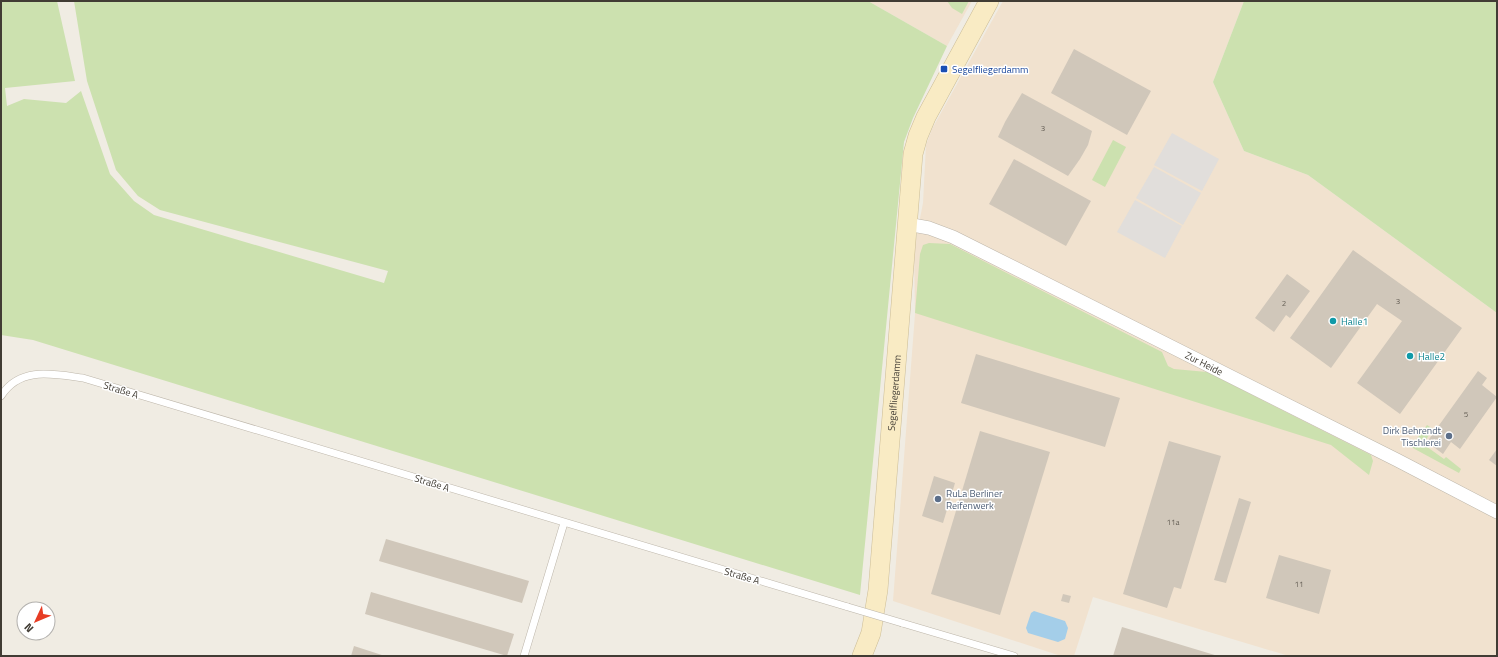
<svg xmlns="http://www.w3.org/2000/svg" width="1498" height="657" viewBox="0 0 1498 657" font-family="'Titillium Web',sans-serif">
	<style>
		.commercial { fill: #f1e2cf }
		.green { fill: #cce1af }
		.parking { fill: #e1dedb }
		.water { fill: #a4cee9 }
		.building { fill: #d0c7ba }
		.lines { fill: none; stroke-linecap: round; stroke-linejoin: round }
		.lane-casing { stroke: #bdb6aa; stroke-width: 8 }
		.street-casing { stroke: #bdb6aa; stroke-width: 14 }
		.secondary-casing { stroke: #ccbd96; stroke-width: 20 }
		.lane { stroke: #fff; stroke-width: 7 }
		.street { stroke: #fff; stroke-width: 13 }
		.secondary { stroke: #f9ebc4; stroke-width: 19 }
		.lane-bridge-casing { stroke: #bdb6aa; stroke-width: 8; stroke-linecap: butt }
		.lane-bridge { stroke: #fff; stroke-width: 7 }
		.transit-dot { fill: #1a4fb4; stroke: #fff; stroke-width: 1.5 }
		.culture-dot { fill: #0f9aa8; stroke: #fff; stroke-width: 1.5 }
		.service-dot { fill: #5c6f8a; stroke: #fff; stroke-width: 1.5 }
		.labels { text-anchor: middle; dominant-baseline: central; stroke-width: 3; stroke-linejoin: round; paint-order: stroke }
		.number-label { font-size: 8px; fill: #655f56 }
		.transit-label { font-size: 10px; fill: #164399; stroke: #fff; text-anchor: start }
		.culture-label { font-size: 10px; fill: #0d838f; stroke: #fff; text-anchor: start }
		.street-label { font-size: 10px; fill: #413c34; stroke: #fff }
		.service-label { font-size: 10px; fill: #4e5e75; stroke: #fff; text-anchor: end }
	</style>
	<rect width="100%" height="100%" fill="#f0ece3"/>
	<g class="commercial">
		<path d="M868,1H972L947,46Z"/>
		<path d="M1003,1H1244L1213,82L1244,151L1308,175L1497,313V656H1289L1093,597L1074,656H1061L893,601L915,314L914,249L923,203L926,145L932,129Z"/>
	</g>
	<g class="green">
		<path d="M1,1H57L75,81L5,88L7,106L24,99L66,103L81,91L110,174L134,201L154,215L384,283L388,271L160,210L138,196L116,170L87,81L74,1H868L947,46L913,118L904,142L860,595L33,340L1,335Z"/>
		<path d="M947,1H969L962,14L952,8Z"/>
		<path d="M1244,1H1497V313L1308,175L1244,151L1213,82Z"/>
		<path d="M1113,140L1126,147L1105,187L1092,180Z"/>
		<path d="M929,243L950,244L1162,352L1168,366L1174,369L1207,372L1371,455L1373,461L1369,475L1331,445L915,313L920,254L923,245Z"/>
		<path d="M1427,425L1433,429L1423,444L1444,459L1446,457L1461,469L1459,473L1411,447Z"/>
	</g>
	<g class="parking">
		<path d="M1172,133L1219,159L1202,191L1154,165Z"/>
		<path d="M1154,167L1201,193L1183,225L1136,198Z"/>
		<path d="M1135,200L1182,226L1165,258L1117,232Z"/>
	</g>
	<path class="water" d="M1034,611L1065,621L1068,628L1065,639L1058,642L1028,633L1026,628L1031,613Z"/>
	<g class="building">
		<path d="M1074,49L1151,91L1127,135L1051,93Z"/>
		<path d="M1022,93L1092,131L1088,145L1080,159L1068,176L998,137L1005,122Z"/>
		<path d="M1014,159L1091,201L1066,246L989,204Z"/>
		<path d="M1353,250L1462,328L1400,414L1357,383L1402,321L1377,304L1331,368L1290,338Z"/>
		<path d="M1287,274L1310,291L1290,318L1286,315L1274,332L1255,318Z"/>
		<path d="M976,354L1120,398L1105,447L961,403Z"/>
		<path d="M1478,371L1487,378L1482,385L1497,397L1460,449L1451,442L1443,454L1427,442Z"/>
		<path d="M980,431L1050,452L1000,615L931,594Z"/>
		<path d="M1169,441L1221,456L1181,589L1174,587L1167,608L1123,594Z"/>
		<path d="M1497,449V466L1489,460Z"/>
		<path d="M934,476L955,483L943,523L922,516Z"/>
		<path d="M1239,498L1251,502L1226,583L1214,580Z"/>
		<path d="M386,539L529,581L522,603L379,561Z"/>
		<path d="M1279,555L1331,570L1319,614L1266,598Z"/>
		<path d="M371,592L514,634L507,656L365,614Z"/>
		<path d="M1063,594L1071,596L1069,603L1061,601Z"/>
		<path d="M1122,627L1218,656H1113Z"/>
		<path d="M354,646L385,656H351Z"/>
	</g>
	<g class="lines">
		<g class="lane-casing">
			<g id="lane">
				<path d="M1,396C20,366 53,374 83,378L848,607"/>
				<path d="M902,623L1014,656"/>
				<path d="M524,656L564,523"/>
			</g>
		</g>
		<g class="street-casing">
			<g id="street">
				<path id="s1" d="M907,224L929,228L953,237L1397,460L1497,512"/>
			</g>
		</g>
		<g class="secondary-casing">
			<g id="secondary">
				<path id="s2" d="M862,656L871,633L878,590L913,154L918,136L926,117L989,1"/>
			</g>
		</g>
		<use href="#lane" class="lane"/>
		<use href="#street" class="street"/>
		<use href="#secondary" class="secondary"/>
		<g class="lane-bridge-casing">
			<path id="lane-bridge" d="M848,607L902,623"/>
		</g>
		<use href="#lane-bridge" class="lane-bridge"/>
	</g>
	<rect class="transit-dot" x="940" y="65" width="8" height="8" rx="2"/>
	<g class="culture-dot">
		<circle cx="1333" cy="321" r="4"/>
		<circle cx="1410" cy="356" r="4"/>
	</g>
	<g class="service-dot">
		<circle cx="1449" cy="436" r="4"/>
		<circle cx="938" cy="499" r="4"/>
	</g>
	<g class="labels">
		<g class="number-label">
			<text x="1043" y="128">3</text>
			<text x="1398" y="301">3</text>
			<text x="1284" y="303">2</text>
			<text x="1466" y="414">5</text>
			<text x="1173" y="522">11a</text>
			<text x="1299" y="584">11</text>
		</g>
		<g class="transit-label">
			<text x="952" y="69">Segelfliegerdamm</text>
		</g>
		<g class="culture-label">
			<text x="1341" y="321">Halle1</text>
			<text x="1418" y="356">Halle2</text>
		</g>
		<g class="street-label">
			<text stroke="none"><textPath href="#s1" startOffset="329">Zur Heide</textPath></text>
			<text transform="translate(121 390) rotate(17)">Straße A</text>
			<text stroke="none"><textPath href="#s2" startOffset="266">Segelfliegerdamm</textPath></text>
			<text transform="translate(432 483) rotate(17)">Straße A</text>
			<text transform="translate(742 576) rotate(16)">Straße A</text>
		</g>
		<g class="service-label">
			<text x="1441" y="430">Dirk Behrendt<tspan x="1441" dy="12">Tischlerei</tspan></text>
			<text x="946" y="493" text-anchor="start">RuLa Berliner<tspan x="946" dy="12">Reifenwerk</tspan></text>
		</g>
	</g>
	<rect width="1498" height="657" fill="none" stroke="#413c34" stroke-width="4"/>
	<g transform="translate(36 621) rotate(226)"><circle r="19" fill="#ffffff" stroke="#b3b1ae"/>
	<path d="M0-3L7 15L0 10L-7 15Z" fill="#e73c24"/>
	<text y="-6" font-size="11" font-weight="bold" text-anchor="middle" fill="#413c34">N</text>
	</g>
</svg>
